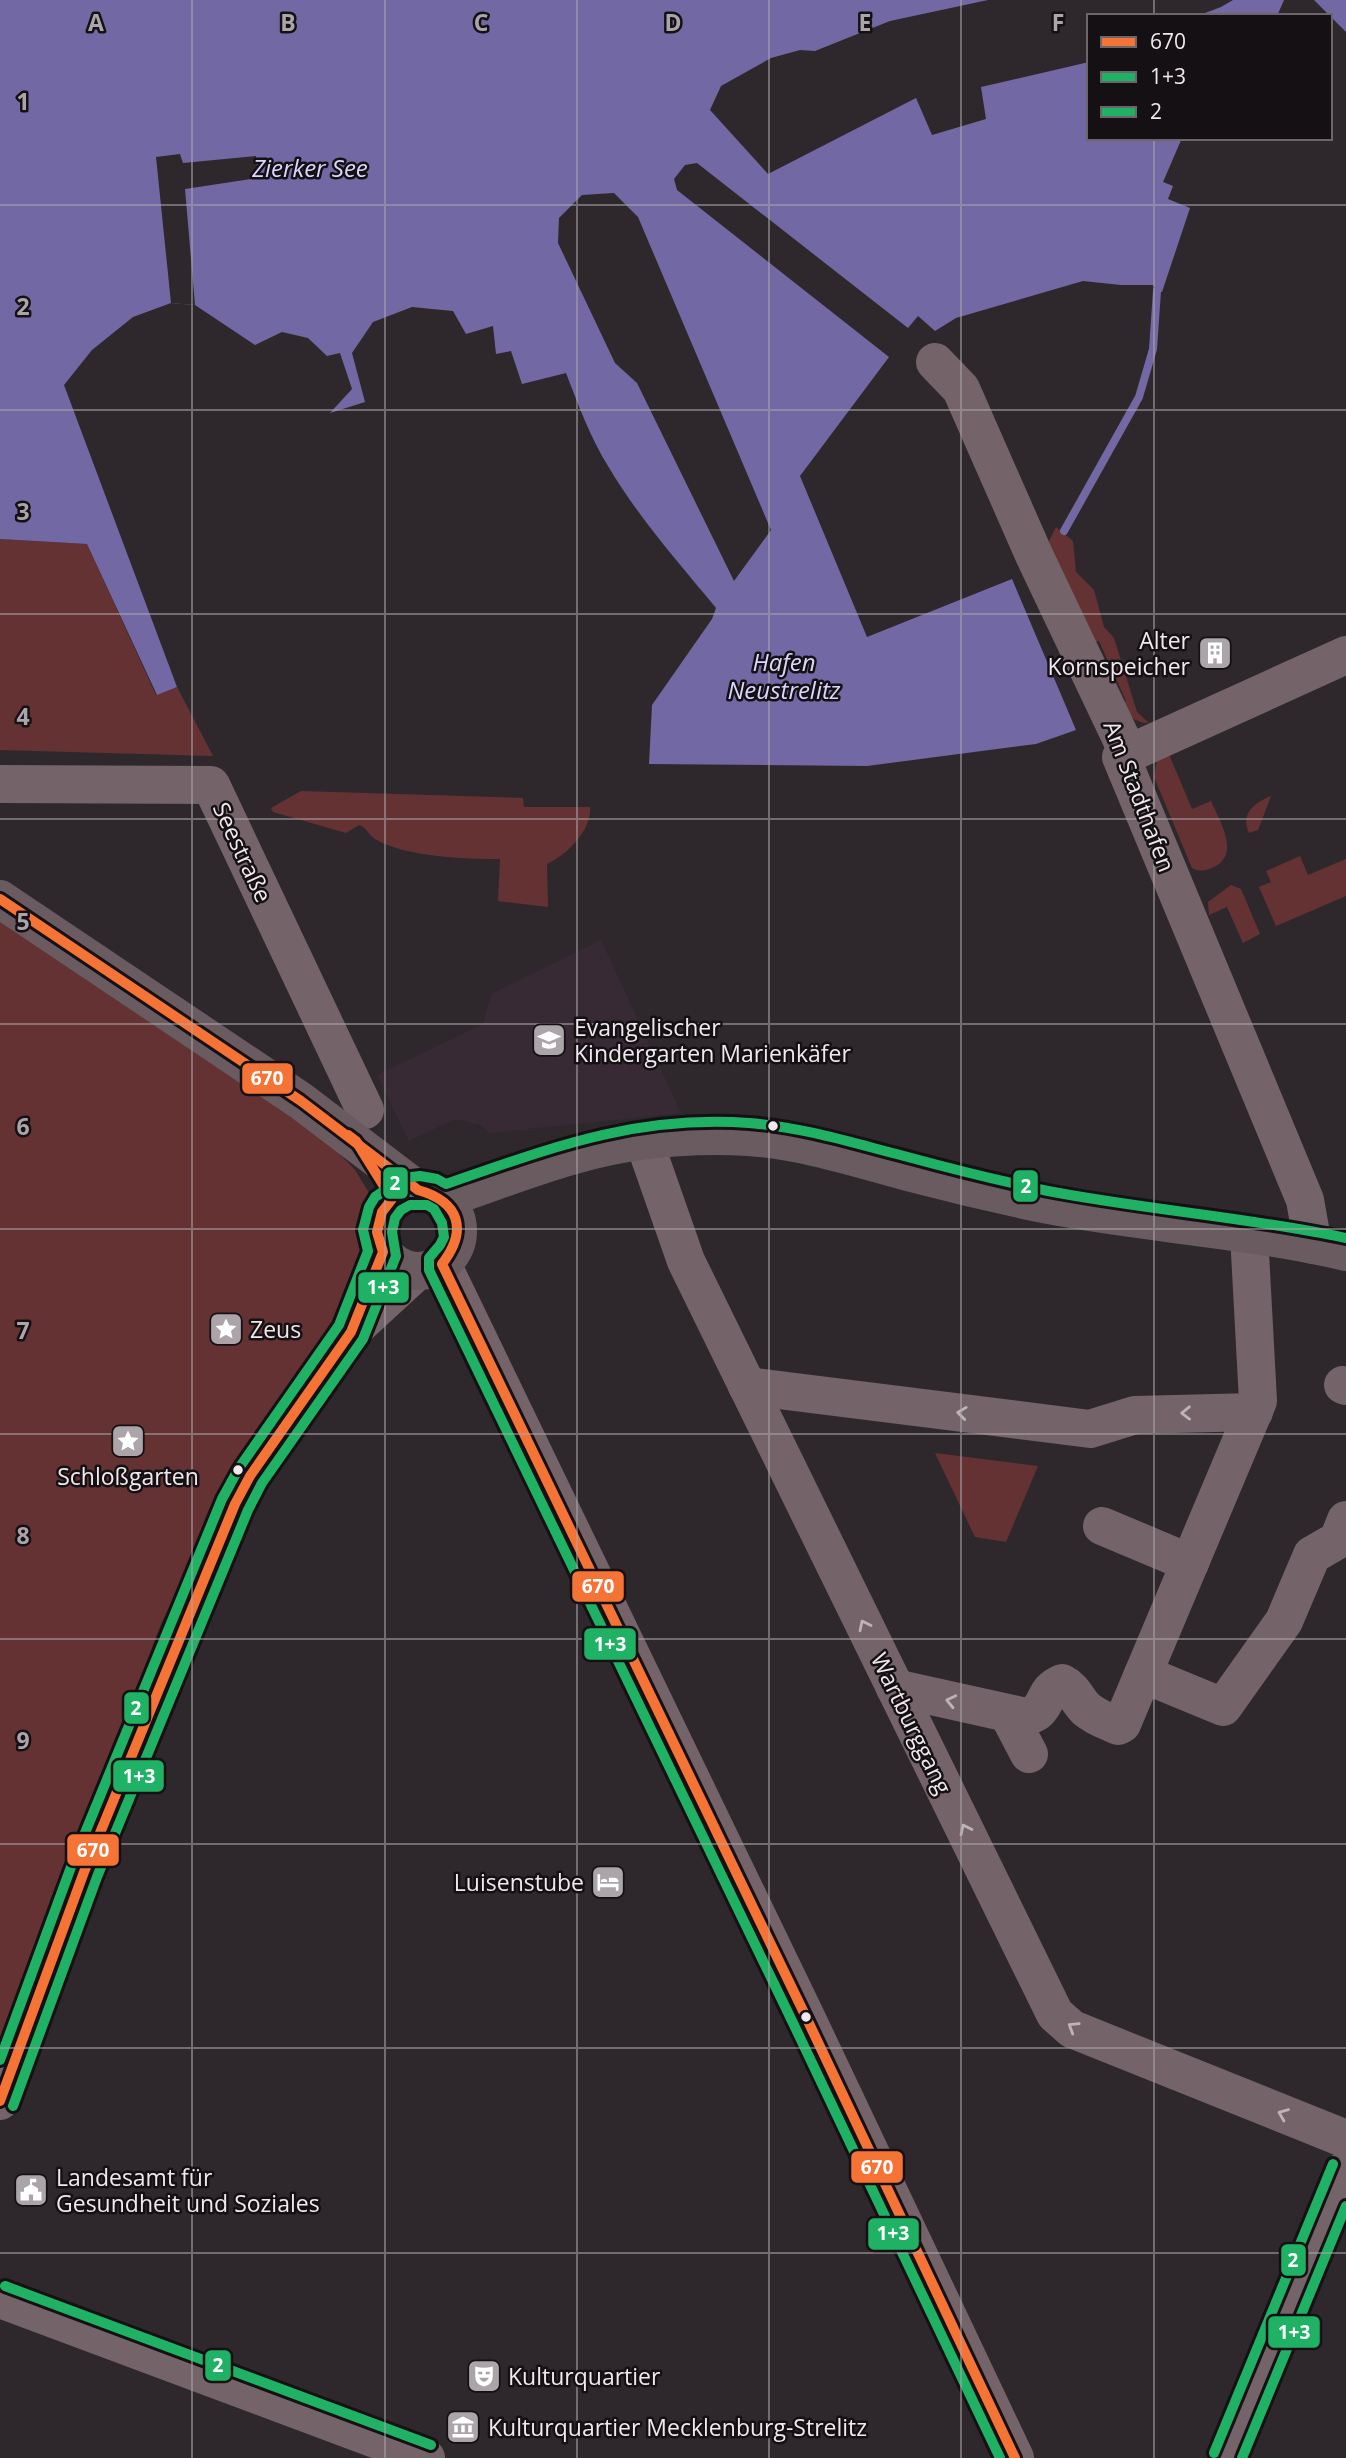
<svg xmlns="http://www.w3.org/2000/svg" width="1346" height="2458" viewBox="0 0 1346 2458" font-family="'Open Sans',sans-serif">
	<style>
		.built { fill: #382a34 }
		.green { fill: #653234 }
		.water { fill: #7268a4; fill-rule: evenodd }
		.pier { fill: #2e282c }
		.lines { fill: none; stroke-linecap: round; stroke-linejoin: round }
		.stream { stroke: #7268a4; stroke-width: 8 }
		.minor { stroke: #746469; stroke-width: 38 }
		.major { stroke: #6a5b61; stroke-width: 38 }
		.bus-1-casing { stroke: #151014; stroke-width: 16 }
		.bus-2-casing { stroke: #151014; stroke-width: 16 }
		.bus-3-casing { stroke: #151014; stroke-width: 16 }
		.bus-1 { stroke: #f57335; stroke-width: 10 }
		.bus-2 { stroke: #20b264; stroke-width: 10 }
		.bus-3 { stroke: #20b264; stroke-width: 10 }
		.oneway { stroke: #beb3b8 }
		.grid { fill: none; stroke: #aba5a9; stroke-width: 2; stroke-opacity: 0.55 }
		.bus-dot { fill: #efe8ed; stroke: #151014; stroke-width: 2.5 }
		.labels { text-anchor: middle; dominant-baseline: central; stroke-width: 5; stroke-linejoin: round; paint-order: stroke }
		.poi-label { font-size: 23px; fill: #efe8ed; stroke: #151014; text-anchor: start }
		.street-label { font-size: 23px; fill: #efe8ed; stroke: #151014 }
		.water-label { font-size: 24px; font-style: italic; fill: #dbd6fc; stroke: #151014 }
		.grid-label { font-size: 23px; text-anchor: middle; font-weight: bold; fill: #aba5a9; stroke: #151014; stroke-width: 5; stroke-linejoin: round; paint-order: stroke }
		.line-badge { stroke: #151014; stroke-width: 2.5 }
		.badge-label { font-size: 19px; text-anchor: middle; font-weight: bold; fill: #fff }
	</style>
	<rect width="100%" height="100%" fill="#2e282c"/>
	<path class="built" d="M601,940L681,1113L489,1133L481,1125L455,1119L409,1141L377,1075L483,1024L491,994Z"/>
	<g class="green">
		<path d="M1056,527L1073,541L1076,572L1094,590L1104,627L1114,638L1137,712L1149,723C1135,723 1127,715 1120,705L1126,701L1099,641L1089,644L1046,547Z"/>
		<path d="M0,539L87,544L156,695L177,687L213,756L0,750Z"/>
		<path d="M1168,752L1192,809L1211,801C1219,820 1241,854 1214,867C1206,871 1200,872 1192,868L1154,777L1157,760Z"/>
		<path d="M301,791L523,798L524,807H590C592,830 567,855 547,864L548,907L498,901L500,859C465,859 405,857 375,839C368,835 368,828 359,825L346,833L273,812L271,808Z"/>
		<path d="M1271,796L1258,830L1249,833C1240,814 1254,803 1271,796Z"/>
		<path d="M1300,856L1308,875L1346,859V896L1276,926L1259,887L1271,882L1266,871Z"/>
		<path d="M1231,885L1241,889L1260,934L1243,943L1227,907L1209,915L1208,902Z"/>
		<path d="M0,914L318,1131L355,1170L368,1191L370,1220L347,1318L288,1387L224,1495L161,1624L0,2053Z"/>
		<path d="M935,1453L1038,1466L1006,1542L975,1537Z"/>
	</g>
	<g class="water">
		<path d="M0,0H988L890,21L815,51L800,50L771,58L721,86L710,110L768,174L916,98L932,135L986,119L981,87L1089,62V138H1182L1163,182L1173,186L1168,199L1190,208L1162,292L1157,291L1153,285H1121L1083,281L956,318L935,331L918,316L908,328L697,163L685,165L674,179L677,190L889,357L800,476L867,637L1012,579L1076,730L1036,744L867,766L649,764L652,705L712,619L716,608C679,563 638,517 608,466C590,437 578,404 566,373L522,384L511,351L496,354L493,326L466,334L453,311L412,307L373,322L352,353L365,402L330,413L352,389L340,353L327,356L308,338L282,332L255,345L195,305L171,303L133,317L92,350L64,385L177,687L157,695L87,544L0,539ZM614,193L638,217L771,530L734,581L637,383L615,363L558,243L559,218L582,195Z"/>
		<path d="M1233,0H1284L1277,16H1197L1221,7Z"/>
		<path d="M1314,0H1346V32Z"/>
	</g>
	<path class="pier" d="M180,154L183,163L256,156L258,178L185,189L195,305L171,303L156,157Z"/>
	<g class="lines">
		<path class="stream" d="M1064,531L1139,397L1153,349L1157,291"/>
		<g class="minor">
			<path d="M935,362L961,389L1034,555L1129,755"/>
			<path d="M0,784L211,785L365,1110"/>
			<path d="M644,1141L686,1261L1055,2014L1072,2029L1346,2139"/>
			<path d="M1313,1245L1305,1200L1121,757L1346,655"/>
			<path d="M442,1264L806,2017L1015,2458"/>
			<path d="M354,1323L383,1252"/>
			<path d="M1343,1385L1346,1386"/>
			<path d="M747,1386L1090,1429L1135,1415L1254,1412"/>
			<path d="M1102,1526L1190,1563"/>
			<path d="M1143,1674L1223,1707L1284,1621L1312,1555L1338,1540L1346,1520"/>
			<path d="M895,1688L1026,1717C1030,1715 1035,1714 1038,1711C1048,1701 1045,1690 1062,1683C1074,1689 1077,1700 1086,1709C1095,1717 1107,1721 1118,1726L1122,1724L1258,1401L1249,1234"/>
			<path d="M1008,1714L1029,1754"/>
			<path d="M0,2101L84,1872L235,1504L250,1476L351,1332L416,1272"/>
			<path d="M0,2299L426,2458"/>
			<path d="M1227,2458L1346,2169"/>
		</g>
		<g class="major">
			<path d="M0,899L301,1101L418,1190"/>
			<circle cx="418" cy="1231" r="40"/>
			<path d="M444,1199C487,1185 531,1167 575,1155C630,1139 691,1134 748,1137C807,1141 862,1160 919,1175C961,1186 1004,1196 1048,1205C1147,1224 1248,1229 1346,1252"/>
		</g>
		<g class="bus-1-casing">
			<g id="bus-1">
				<path d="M0,899L301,1101L418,1190C460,1202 468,1230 442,1264L806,2017L1015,2458"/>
				<path d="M0,2101L84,1872L235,1504L250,1476L351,1332L383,1252L377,1232L382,1212L392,1199L356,1141L348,1135"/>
			</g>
		</g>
		<g class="bus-2-casing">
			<g id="bus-2">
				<path d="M13,2106L97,1877L248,1510L262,1483L363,1339L396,1256L392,1232L395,1218L401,1210L410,1205H427L434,1209L442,1223L444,1237L440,1245L429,1258V1270L793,2023L1000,2458"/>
				<path d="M1242,2458L1346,2206"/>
			</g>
		</g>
		<g class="bus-3-casing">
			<g id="bus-3">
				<path d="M0,2060L71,1867L222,1499L239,1468L339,1325L368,1251L363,1230L369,1207L375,1197L403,1178L420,1176L437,1179L446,1184C551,1148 635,1115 749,1123C802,1127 853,1143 904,1156C952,1169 1000,1181 1048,1191C1147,1210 1247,1217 1346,1238"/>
				<path d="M5,2286L431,2445"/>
				<path d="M1214,2453L1333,2164"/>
			</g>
		</g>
		<use href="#bus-1" class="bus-1"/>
		<use href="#bus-2" class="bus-2"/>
		<use href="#bus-3" class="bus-3"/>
	</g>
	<defs><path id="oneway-chevron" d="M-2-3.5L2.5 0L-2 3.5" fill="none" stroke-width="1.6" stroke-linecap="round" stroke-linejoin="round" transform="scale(1.75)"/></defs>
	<g class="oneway">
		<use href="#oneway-chevron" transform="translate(962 1413) rotate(-173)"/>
		<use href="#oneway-chevron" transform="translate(1186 1413) rotate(179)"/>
		<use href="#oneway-chevron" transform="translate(864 1625) rotate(-116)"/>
		<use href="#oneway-chevron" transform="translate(951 1701) rotate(-167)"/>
		<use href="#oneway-chevron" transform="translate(965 1829) rotate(-116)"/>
		<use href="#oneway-chevron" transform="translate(1073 2027) rotate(-148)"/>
		<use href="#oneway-chevron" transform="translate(1283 2114) rotate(-158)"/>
	</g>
	<path class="grid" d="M192,0V2458M385,0V2458M577,0V2458M769,0V2458M961,0V2458M1154,0V16M1154,138V2458M0,205H1346M0,410H1346M0,614H1346M0,819H1346M0,1024H1346M0,1229H1346M0,1434H1346M0,1639H1346M0,1844H1346M0,2048H1346M0,2253H1346"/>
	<defs>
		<g id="building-square" transform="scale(1.75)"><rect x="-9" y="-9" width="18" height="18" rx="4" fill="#aba5a9" stroke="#151014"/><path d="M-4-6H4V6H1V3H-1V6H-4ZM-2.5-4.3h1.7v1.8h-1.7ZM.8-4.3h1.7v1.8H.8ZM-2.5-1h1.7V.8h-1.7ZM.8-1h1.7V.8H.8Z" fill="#fff"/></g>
		<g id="school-square" transform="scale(1.75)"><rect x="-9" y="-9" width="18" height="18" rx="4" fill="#aba5a9" stroke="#151014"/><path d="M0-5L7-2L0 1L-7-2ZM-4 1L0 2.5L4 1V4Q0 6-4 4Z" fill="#fff"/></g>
		<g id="sight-square" transform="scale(1.75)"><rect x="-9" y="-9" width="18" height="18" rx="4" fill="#aba5a9" stroke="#151014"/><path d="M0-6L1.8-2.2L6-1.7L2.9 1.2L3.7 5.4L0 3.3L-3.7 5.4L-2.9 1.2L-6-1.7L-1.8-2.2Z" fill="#fff"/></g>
		<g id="hotel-square" transform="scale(1.75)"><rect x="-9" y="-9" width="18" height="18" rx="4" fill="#aba5a9" stroke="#151014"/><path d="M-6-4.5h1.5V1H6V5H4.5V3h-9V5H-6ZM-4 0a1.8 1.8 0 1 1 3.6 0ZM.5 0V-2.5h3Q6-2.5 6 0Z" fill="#fff"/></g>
		<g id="civic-square" transform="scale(1.75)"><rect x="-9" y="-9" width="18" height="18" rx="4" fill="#aba5a9" stroke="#151014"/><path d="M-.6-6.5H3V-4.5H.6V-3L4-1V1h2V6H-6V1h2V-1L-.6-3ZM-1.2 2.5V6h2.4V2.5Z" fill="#fff"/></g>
		<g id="theatre-square" transform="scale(1.75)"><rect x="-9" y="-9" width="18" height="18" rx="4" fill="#aba5a9" stroke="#151014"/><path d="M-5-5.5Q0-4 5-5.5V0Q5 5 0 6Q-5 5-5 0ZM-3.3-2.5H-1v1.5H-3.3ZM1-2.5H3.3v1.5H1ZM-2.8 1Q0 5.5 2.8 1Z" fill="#fff"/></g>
		<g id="museum-square" transform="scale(1.75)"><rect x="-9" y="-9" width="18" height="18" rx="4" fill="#aba5a9" stroke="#151014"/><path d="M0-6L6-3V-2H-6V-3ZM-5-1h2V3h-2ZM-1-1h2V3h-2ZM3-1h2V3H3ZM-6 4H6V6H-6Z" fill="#fff"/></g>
	</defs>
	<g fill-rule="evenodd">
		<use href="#building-square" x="1215" y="653"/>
		<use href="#school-square" x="549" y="1040"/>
		<use href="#sight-square" x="226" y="1329"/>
		<use href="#sight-square" x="128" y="1441"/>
		<use href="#hotel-square" x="608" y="1882"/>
		<use href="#civic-square" x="31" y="2190"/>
		<use href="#theatre-square" x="484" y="2376"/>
		<use href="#museum-square" x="463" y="2427"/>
	</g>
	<g class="bus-dot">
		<circle cx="773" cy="1126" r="6"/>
		<circle cx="238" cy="1470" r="6"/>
		<circle cx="806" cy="2017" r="6"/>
	</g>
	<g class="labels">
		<g class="poi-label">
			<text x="1190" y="640" text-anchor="end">Alter<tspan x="1190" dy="26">Kornspeicher</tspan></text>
			<text x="574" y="1027">Evangelischer<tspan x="574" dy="26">Kindergarten Marienkäfer</tspan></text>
			<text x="250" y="1329">Zeus</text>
			<text x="128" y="1476" text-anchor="middle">Schloßgarten</text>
			<text x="584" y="1882" text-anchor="end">Luisenstube</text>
			<text x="56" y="2177">Landesamt für<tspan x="56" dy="26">Gesundheit und Soziales</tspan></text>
			<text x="508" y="2376">Kulturquartier</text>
			<text x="488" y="2427">Kulturquartier Mecklenburg-Strelitz</text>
		</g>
		<g class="street-label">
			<text transform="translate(1140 796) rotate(69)">Am Stadthafen</text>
			<text transform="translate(243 852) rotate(65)">Seestraße</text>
			<text transform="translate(912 1723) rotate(64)">Wartburggang</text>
		</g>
		<g class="water-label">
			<text x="310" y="167">Zierker See</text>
			<text x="784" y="661">Hafen<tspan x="784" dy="28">Neustrelitz</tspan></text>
		</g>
	</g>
	<g class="grid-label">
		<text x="96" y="31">A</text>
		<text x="288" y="31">B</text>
		<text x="481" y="31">C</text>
		<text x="673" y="31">D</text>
		<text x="865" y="31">E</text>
		<text x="1058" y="31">F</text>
		<text x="23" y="110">1</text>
		<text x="23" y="315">2</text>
		<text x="23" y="520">3</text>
		<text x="23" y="725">4</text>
		<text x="23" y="930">5</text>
		<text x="23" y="1135">6</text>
		<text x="23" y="1339">7</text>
		<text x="23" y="1544">8</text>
		<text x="23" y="1749">9</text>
	</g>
	<g class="line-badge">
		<rect x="241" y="1062" width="53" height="33" rx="7" fill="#f57335"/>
		<rect x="382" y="1166" width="27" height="34" rx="7" fill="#20b264"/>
		<rect x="1012" y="1169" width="27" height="34" rx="7" fill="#20b264"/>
		<rect x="357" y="1271" width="53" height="33" rx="7" fill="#20b264"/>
		<rect x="571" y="1570" width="54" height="33" rx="7" fill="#f57335"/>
		<rect x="583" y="1627" width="54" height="34" rx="7" fill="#20b264"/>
		<rect x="123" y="1691" width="27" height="34" rx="7" fill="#20b264"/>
		<rect x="112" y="1759" width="53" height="34" rx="7" fill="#20b264"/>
		<rect x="66" y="1833" width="54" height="34" rx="7" fill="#f57335"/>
		<rect x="850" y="2150" width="54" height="34" rx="7" fill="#f57335"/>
		<rect x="867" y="2217" width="53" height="34" rx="7" fill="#20b264"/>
		<rect x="1280" y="2243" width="27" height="34" rx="7" fill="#20b264"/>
		<rect x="1267" y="2315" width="54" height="34" rx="7" fill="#20b264"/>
		<rect x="204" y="2349" width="28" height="33" rx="7" fill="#20b264"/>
	</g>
	<g class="badge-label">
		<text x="267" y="1085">670</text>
		<text x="395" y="1190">2</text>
		<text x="1026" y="1193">2</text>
		<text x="383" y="1294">1+3</text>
		<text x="598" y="1593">670</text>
		<text x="610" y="1651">1+3</text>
		<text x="136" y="1715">2</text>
		<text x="139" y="1783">1+3</text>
		<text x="93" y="1857">670</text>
		<text x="877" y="2174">670</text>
		<text x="893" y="2240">1+3</text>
		<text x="1293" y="2267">2</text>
		<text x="1294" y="2339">1+3</text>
		<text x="218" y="2372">2</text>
	</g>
	<rect x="1087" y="14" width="245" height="126" fill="#151014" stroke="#6c666b" stroke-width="2"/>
	<rect x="1101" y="37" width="35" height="10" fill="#f57335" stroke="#6c666b" stroke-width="2"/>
	<text x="1150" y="49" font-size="21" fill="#efe8ed">670</text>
	<rect x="1101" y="72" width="35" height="10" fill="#20b264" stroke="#6c666b" stroke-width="2"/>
	<text x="1150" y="84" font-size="21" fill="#efe8ed">1+3</text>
	<rect x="1101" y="107" width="35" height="10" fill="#20b264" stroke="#6c666b" stroke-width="2"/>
	<text x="1150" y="119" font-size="21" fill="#efe8ed">2</text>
</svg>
